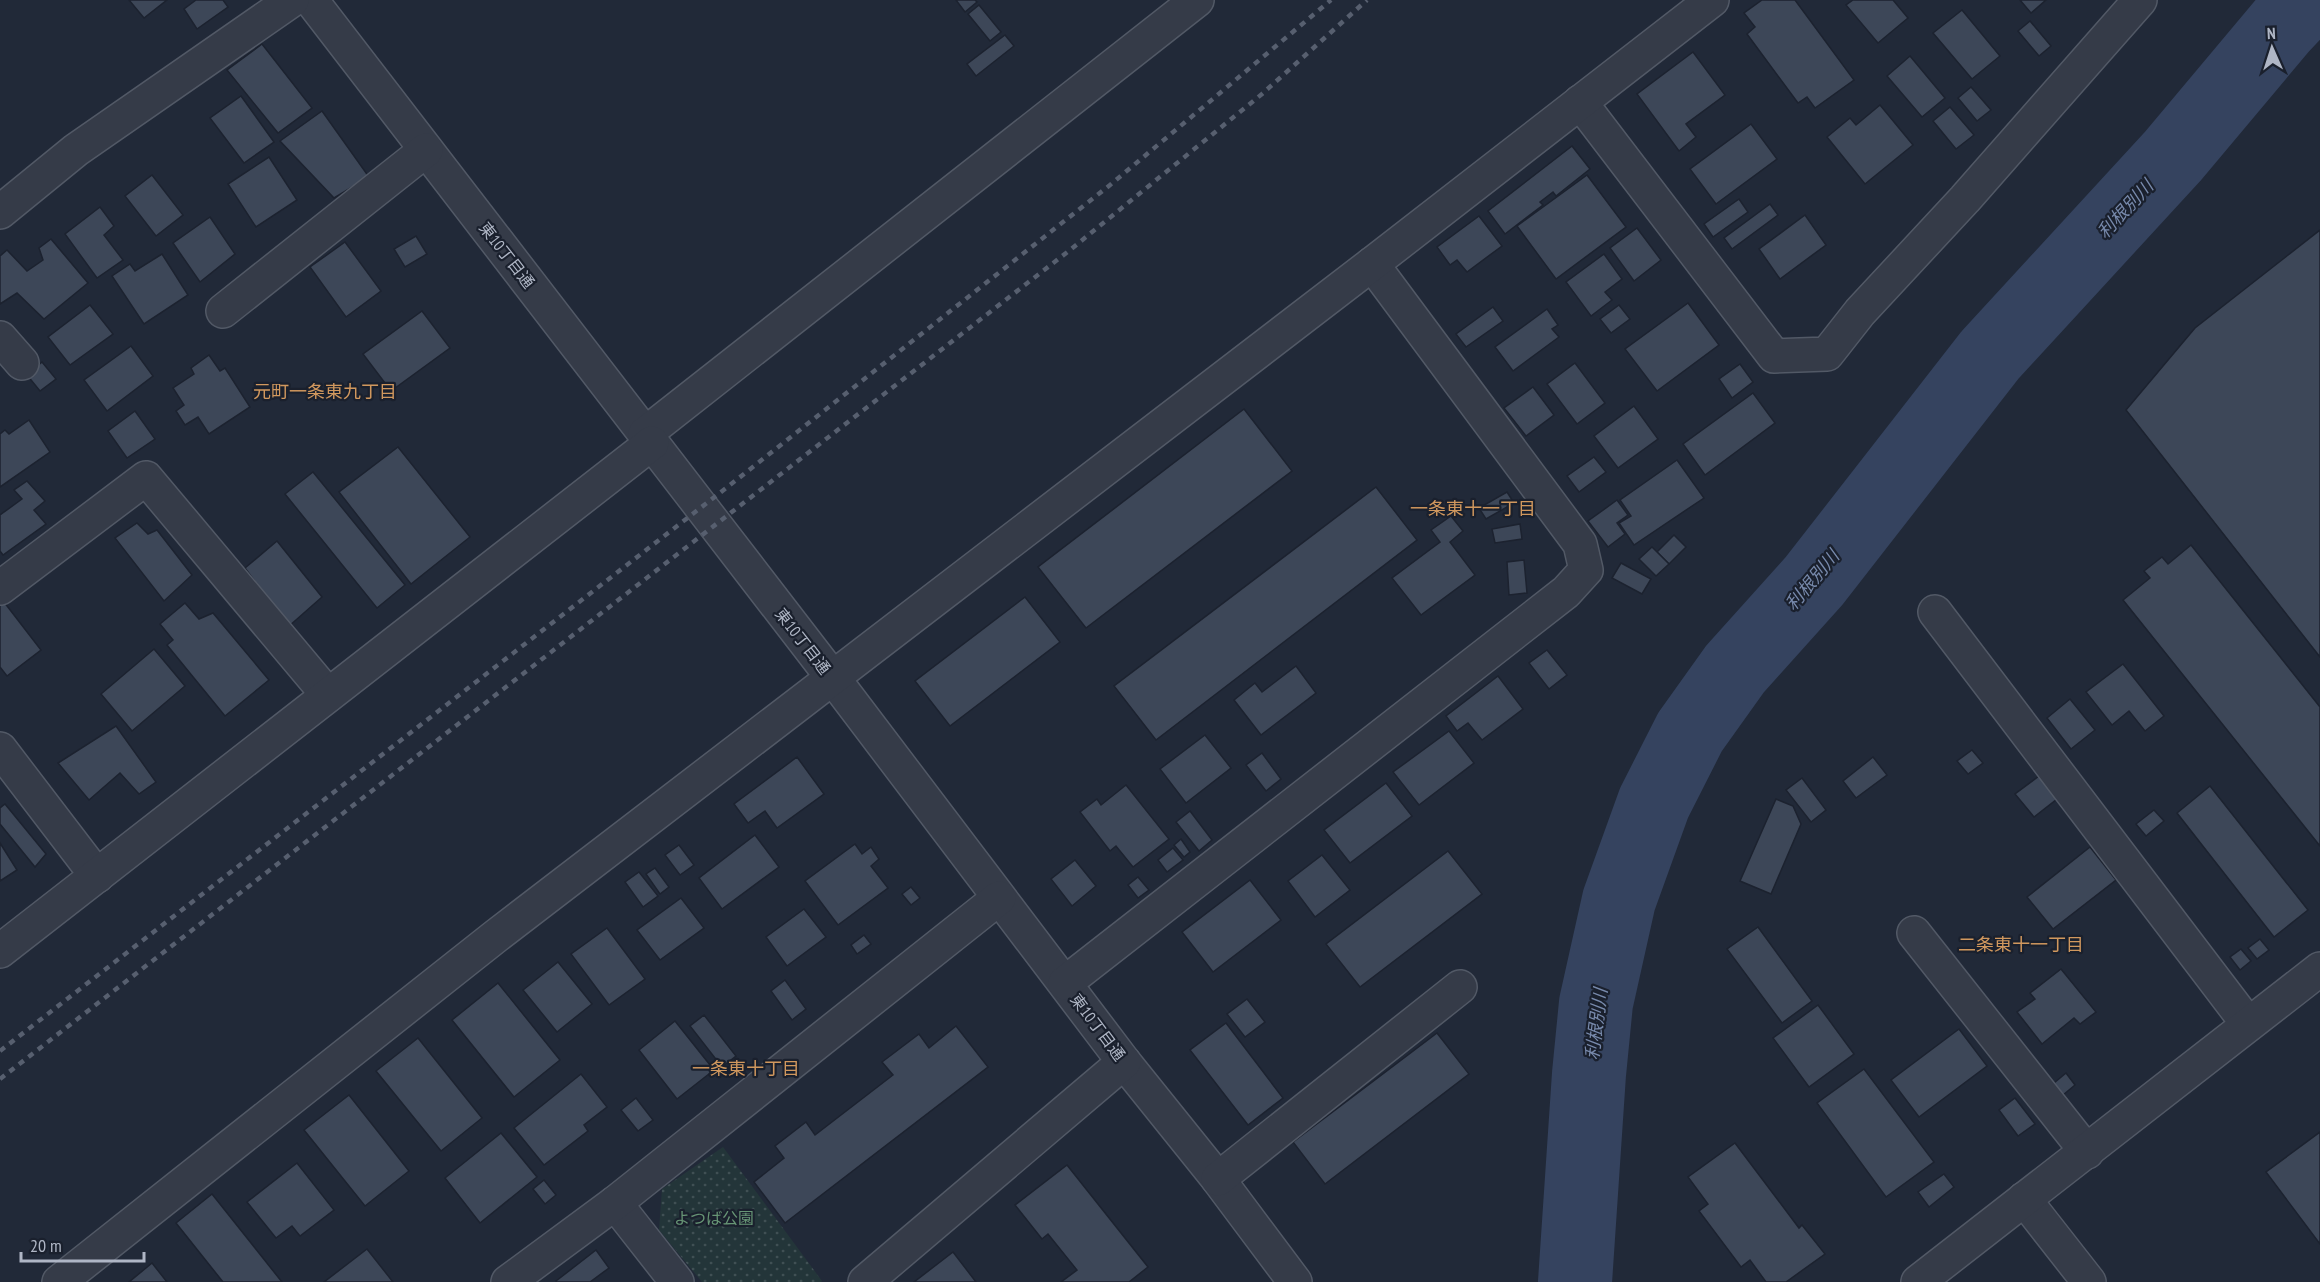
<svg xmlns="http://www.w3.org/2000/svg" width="2320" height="1282" viewBox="0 0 2320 1282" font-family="'PT Sans Narrow','Noto Sans JP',sans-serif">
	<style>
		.park { fill: url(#park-dots) }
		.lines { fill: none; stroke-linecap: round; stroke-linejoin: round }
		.river { stroke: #35435f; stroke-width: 74 }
		.building { fill: #3d4758; stroke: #1c222f; stroke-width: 1.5 }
		.minor-casing { stroke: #525966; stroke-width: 36 }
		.minor { stroke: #353b48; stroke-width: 33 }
		.rail { stroke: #575f6f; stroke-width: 4.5; stroke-dasharray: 6 6; stroke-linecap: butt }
		.labels { text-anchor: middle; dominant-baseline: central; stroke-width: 4.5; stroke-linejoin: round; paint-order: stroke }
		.street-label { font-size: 16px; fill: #afb6c5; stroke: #1a202d }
		.park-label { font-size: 16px; fill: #679575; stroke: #1a202d }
		.water-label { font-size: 18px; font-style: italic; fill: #788aac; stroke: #1a202d }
		.neighbourhood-label { font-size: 18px; fill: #d1985e; stroke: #1a202d }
	</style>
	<defs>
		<pattern id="park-dots" width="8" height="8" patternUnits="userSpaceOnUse" patternTransform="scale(1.5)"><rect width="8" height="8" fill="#233539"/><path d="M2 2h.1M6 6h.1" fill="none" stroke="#405054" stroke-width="1.8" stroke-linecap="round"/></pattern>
	</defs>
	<rect width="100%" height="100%" fill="#212938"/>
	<path class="park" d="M723,1147L822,1281L821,1282H702L659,1230L662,1189Z"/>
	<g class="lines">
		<path class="river" d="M1575,1282L1589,1074L1596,1003L1619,900L1654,803L1690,732L1735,669L1814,581L1990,355L2173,156L2282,26L2307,0"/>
	</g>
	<g class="building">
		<path d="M129,0H167L144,18Z"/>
		<path d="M196,0H223L228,7L197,29L184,9Z"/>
		<path d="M956,0H975L977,2L965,12Z"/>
		<path d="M1762,0H1795L1854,80L1815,108L1807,97L1798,103L1747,34L1755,27L1744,13Z"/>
		<path d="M1853,0H1893L1908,18L1878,43L1846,5Z"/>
		<path d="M2020,0H2046L2031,13Z"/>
		<path d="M979,5L1001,32L990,41L968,14Z"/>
		<path d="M1962,10L2000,56L1972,79L1933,33Z"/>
		<path d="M2030,21L2051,46L2039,56L2018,31Z"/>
		<path d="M1005,35L1014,46L976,76L967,64Z"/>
		<path d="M262,44L312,108L278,133L227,70Z"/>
		<path d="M1693,52L1725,95L1686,124L1696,137L1679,151L1637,94Z"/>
		<path d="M1910,56L1945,98L1922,117L1887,76Z"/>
		<path d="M1971,87L1991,110L1977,121L1958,98Z"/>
		<path d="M241,96L274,142L244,163L210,118Z"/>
		<path d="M1880,105L1913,145L1865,184L1827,137L1850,118L1856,125Z"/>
		<path d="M1950,107L1974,135L1956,149L1933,121Z"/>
		<path d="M322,111L369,177L334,198L280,141Z"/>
		<path d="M1751,124L1777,159L1716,204L1690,169Z"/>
		<path d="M1572,146L1590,169L1556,196L1553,192L1540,202L1543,205L1505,234L1488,211Z"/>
		<path d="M269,157L297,200L256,227L228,184Z"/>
		<path d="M152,175L183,215L156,236L125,196Z"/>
		<path d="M1587,175L1626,227L1556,279L1517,226Z"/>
		<path d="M1739,199L1748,212L1713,237L1704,224Z"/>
		<path d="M1770,204L1778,215L1732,249L1724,238Z"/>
		<path d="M100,207L114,226L104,235L123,260L97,278L65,234Z"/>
		<path d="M1805,215L1826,245L1780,279L1759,249Z"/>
		<path d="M1479,216L1502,246L1467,272L1457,260L1450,265L1437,247Z"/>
		<path d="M210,217L235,254L200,282L173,243Z"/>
		<path d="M1637,228L1661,260L1634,281L1610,248Z"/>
		<path d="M2320,230V657L2126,410L2195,328Z"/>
		<path d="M416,236L427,254L405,267L394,249Z"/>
		<path d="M51,239L88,283L44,319L17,293L0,304V256L7,250L27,271L43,260L39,248Z"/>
		<path d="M345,242L381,291L346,317L310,267Z"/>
		<path d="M162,254L188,295L144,324L112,276L130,264L135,271Z"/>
		<path d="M1604,254L1622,279L1605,292L1612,300L1591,316L1566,282Z"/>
		<path d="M1688,303L1719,345L1657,391L1625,349Z"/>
		<path d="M90,305L113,334L70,365L48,337Z"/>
		<path d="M1619,305L1630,319L1611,333L1600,319Z"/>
		<path d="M1493,307L1503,321L1466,347L1456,334Z"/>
		<path d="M1547,309L1558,325L1552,329L1559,337L1513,371L1495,347Z"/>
		<path d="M422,311L450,348L391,391L363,354Z"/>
		<path d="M131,346L153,376L107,411L84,380Z"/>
		<path d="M209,355L220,371L225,368L250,407L209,434L198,417L185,425L176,411L184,405L173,388L194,374L191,368Z"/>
		<path d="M42,362L56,379L40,391L27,375Z"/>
		<path d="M1575,363L1605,403L1577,424L1547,384Z"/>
		<path d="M1740,364L1753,382L1732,398L1719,379Z"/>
		<path d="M1533,387L1554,415L1526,436L1504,408Z"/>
		<path d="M1753,393L1775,423L1705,475L1683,444Z"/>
		<path d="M1634,406L1658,439L1618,468L1594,436Z"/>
		<path d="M1244,409L1292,471L1086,628L1038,567Z"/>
		<path d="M135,411L155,439L127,458L108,431Z"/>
		<path d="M29,420L50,452L0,487V434L5,430L9,434Z"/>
		<path d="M398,447L470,537L411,584L339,492Z"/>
		<path d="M1594,457L1606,472L1579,492L1567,476Z"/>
		<path d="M1677,460L1704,498L1634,545L1619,523L1631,516L1620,500Z"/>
		<path d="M313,472L405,585L377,608L285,494Z"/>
		<path d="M27,481L45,501L34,510L46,524L3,555L0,551V515L22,499L14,490Z"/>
		<path d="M1376,487L1417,540L1156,740L1114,686Z"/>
		<path d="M1507,492L1514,503L1486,519L1479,508Z"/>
		<path d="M1617,500L1628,515L1617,523L1625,534L1608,547L1588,521Z"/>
		<path d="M1451,516L1463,531L1450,542L1475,575L1421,615L1392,578L1440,542L1431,530Z"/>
		<path d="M137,523L148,534L157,530L192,575L164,601L115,538Z"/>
		<path d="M1520,524L1522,539L1495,543L1492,529Z"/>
		<path d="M1674,535L1686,547L1669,564L1657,552Z"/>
		<path d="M277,541L322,597L288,627L245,568Z"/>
		<path d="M2191,545L2320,707V846L2123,600L2150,578L2144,571L2162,557L2168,564Z"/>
		<path d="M1652,547L1669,564L1656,576L1639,559Z"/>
		<path d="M1524,560L1527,593L1509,595L1507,562Z"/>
		<path d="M1621,563L1651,579L1642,594L1612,578Z"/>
		<path d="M1025,597L1060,642L950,726L915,681Z"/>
		<path d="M4,602L41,650L7,676L0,667V605Z"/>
		<path d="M185,603L199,619L213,613L269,680L225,716L167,645L173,640L160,624Z"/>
		<path d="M154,649L185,686L132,731L101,694Z"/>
		<path d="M1547,650L1567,675L1549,689L1529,663Z"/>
		<path d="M2123,664L2164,716L2145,731L2129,711L2112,725L2086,692Z"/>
		<path d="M1296,666L1316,693L1261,735L1234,700L1255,683L1262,692Z"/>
		<path d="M1498,676L1523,709L1482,740L1468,723L1457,731L1446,716Z"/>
		<path d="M2070,699L2095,730L2071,749L2047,718Z"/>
		<path d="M116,726L156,782L139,794L120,773L89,800L58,763Z"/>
		<path d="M1449,731L1474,763L1419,805L1393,772Z"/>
		<path d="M1205,735L1231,768L1186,803L1160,769Z"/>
		<path d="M1972,750L1983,763L1968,774L1957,761Z"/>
		<path d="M1262,753L1281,779L1266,791L1246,765Z"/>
		<path d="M797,757L824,794L777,828L765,811L748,823L734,804Z"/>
		<path d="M1873,757L1887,775L1856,798L1843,781Z"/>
		<path d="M2039,776L2057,799L2034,817L2015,794Z"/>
		<path d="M1802,778L1826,810L1811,822L1786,790Z"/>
		<path d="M1386,783L1412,816L1350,863L1324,830Z"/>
		<path d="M1126,785L1169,839L1133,867L1116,846L1110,851L1080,812L1097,799L1101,805Z"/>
		<path d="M2210,786L2308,910L2274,937L2177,813Z"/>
		<path d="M1776,799L1793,806L1801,824L1771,894L1740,881Z"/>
		<path d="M5,804L46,854L35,867L0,824V808Z"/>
		<path d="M2154,810L2164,821L2146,836L2136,824Z"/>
		<path d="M1190,811L1212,840L1199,851L1176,822Z"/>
		<path d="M755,835L779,867L722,909L699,878Z"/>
		<path d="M1181,839L1190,852L1184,857L1174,845Z"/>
		<path d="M0,843L17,870L0,881Z"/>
		<path d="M855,844L862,854L871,847L879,859L871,866L888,888L838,925L805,881Z"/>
		<path d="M679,845L694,865L680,875L665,855Z"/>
		<path d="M2090,847L2116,880L2053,929L2027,897Z"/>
		<path d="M1173,848L1183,860L1167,872L1158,860Z"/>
		<path d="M1448,851L1482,894L1360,987L1326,944Z"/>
		<path d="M1322,855L1350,890L1315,917L1288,881Z"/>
		<path d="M1075,860L1096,886L1072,906L1051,879Z"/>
		<path d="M655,868L669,887L660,894L646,874Z"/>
		<path d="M639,872L658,896L643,907L625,882Z"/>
		<path d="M1138,877L1149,890L1138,898L1128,885Z"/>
		<path d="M1250,880L1281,920L1213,972L1182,932Z"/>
		<path d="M911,887L920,898L911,905L902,894Z"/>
		<path d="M681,898L704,928L660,960L637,930Z"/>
		<path d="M804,909L826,937L787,966L766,937Z"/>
		<path d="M1758,927L1812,1001L1782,1023L1727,949Z"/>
		<path d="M607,928L645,979L609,1005L571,954Z"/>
		<path d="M864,935L871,944L857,954L851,945Z"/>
		<path d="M2260,939L2269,950L2257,959L2248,948Z"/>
		<path d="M2241,949L2251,961L2240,970L2230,957Z"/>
		<path d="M558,962L592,1004L557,1032L523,990Z"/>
		<path d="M2061,969L2096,1012L2080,1024L2074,1018L2042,1044L2017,1012L2035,999L2030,993Z"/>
		<path d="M785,980L806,1009L792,1020L771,991Z"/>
		<path d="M498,983L560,1060L514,1097L452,1020Z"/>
		<path d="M1247,999L1265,1022L1245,1037L1227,1014Z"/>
		<path d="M1818,1005L1854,1054L1809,1087L1773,1038Z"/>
		<path d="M704,1015L736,1056L722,1067L690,1026Z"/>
		<path d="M675,1021L714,1070L677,1099L639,1050Z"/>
		<path d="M1226,1023L1283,1098L1248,1125L1190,1050Z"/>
		<path d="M956,1026L988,1067L785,1223L754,1182L784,1158L775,1146L806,1122L815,1135L893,1075L882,1062L919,1034L929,1048Z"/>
		<path d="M1959,1029L1987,1066L1919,1117L1891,1080Z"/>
		<path d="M1437,1033L1469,1074L1325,1184L1293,1142Z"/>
		<path d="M418,1038L482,1118L441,1151L376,1071Z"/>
		<path d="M1864,1069L1934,1162L1886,1197L1817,1103Z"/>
		<path d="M2066,1073L2075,1085L2063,1095L2054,1083Z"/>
		<path d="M581,1074L607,1107L584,1125L588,1131L544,1165L514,1128Z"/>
		<path d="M349,1095L409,1171L365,1206L304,1130Z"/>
		<path d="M636,1098L653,1120L638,1131L621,1110Z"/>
		<path d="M2015,1098L2035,1124L2018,1136L1999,1110Z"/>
		<path d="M2320,1132V1244L2266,1172Z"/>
		<path d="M501,1133L537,1177L480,1223L445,1178Z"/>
		<path d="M1735,1143L1799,1228L1802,1225L1825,1254L1786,1282H1766L1750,1260L1741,1267L1699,1211L1708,1204L1688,1177Z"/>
		<path d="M297,1163L334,1210L300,1236L292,1226L276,1238L247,1202Z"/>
		<path d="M1067,1165L1148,1267L1129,1282H1061L1077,1270L1048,1234L1042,1239L1015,1205Z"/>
		<path d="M1944,1174L1954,1187L1929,1207L1918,1192Z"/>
		<path d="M544,1180L556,1195L545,1204L533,1189Z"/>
		<path d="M212,1194L282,1282H223L176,1223Z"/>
		<path d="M367,1249L393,1282H324Z"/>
		<path d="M596,1250L609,1268L590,1282H557L556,1281Z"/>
		<path d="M953,1252L976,1282H914Z"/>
		<path d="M152,1263L167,1282H129Z"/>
	</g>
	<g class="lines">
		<g class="minor-casing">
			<g id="minor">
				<path d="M311,0L833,678L1124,1062L1218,1179L1295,1282"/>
				<path d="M1580,102L1774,356L1827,354L1860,312L1965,199L2140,0"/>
				<path d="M0,212L76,150L292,0"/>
				<path d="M223,311L426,150"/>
				<path d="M0,338L22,363"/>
				<path d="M645,434L1197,0"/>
				<path d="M0,588L146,478L328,695"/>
				<path d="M1935,612L2248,1024"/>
				<path d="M0,749L97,876"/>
				<path d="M1914,933L2087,1152"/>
				<path d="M0,951L652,443"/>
				<path d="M1065,983L1566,592L1586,570L1580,544L1372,264"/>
				<path d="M1218,1179L1460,987"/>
				<path d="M2024,1199L2089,1282"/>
				<path d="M615,1203L677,1282"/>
				<path d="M59,1282L496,936L1372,264L1712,0"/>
				<path d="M508,1282L615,1203L999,898"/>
				<path d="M865,1282L1124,1062"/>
				<path d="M1918,1282L2320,969"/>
			</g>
		</g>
		<use href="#minor" class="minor"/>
		<g class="rail">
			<path d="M0,1051L730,485L1110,185L1331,0"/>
			<path d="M0,1079L1070,250L1262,94L1367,0"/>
		</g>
	</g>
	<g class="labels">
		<g class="street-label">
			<text transform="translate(507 255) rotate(52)">東10丁目通</text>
			<text transform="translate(803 641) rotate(52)">東10丁目通</text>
			<text transform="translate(1098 1027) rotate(53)">東10丁目通</text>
		</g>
		<g class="park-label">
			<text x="714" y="1218">よつば公園</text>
		</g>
		<g class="water-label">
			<text transform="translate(2125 209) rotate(-47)">利根別川</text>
			<text transform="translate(1812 580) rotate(-50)">利根別川</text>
			<text transform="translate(1596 1024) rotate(-83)">利根別川</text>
		</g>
		<g class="neighbourhood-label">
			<text x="325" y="391">元町一条東九丁目</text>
			<text x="1473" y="508">一条東十一丁目</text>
			<text x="2021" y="944">二条東十一丁目</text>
			<text x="746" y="1068">一条東十丁目</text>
		</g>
	</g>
	<g transform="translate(2272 48) rotate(357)" stroke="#1a202d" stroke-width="4.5" paint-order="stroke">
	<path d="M0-4.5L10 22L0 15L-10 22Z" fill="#afb6c5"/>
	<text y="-9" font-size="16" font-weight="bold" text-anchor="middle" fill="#afb6c5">N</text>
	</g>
	<path d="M21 1252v9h123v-9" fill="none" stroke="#afb6c5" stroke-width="3"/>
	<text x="30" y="1252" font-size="18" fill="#afb6c5" stroke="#1a202d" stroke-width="4.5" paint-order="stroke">20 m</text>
</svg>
